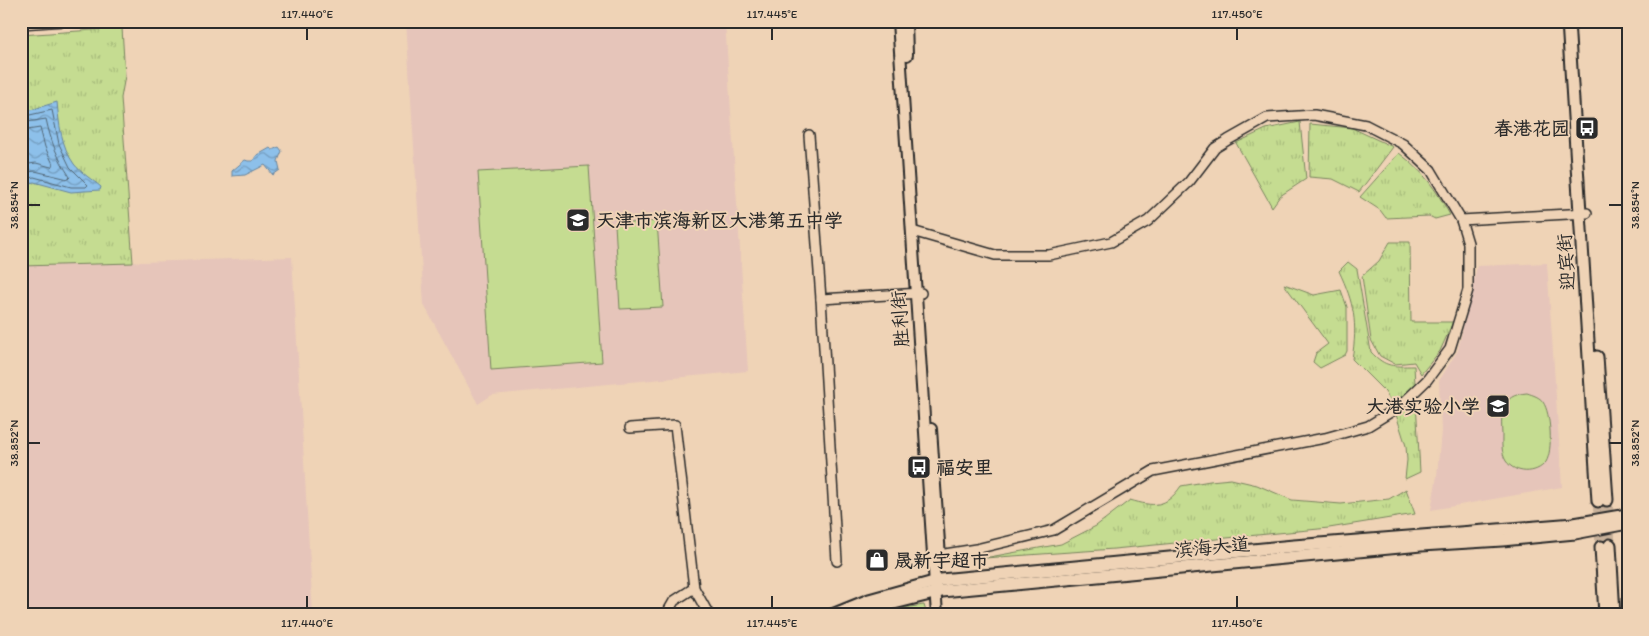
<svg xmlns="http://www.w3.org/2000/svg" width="1649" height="636" viewBox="0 0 1649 636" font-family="Itim,'LXGW WenKai TC',sans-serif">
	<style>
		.built { fill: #e6c5ba }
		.park { fill: url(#park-tufts); stroke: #78845e }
		.pitch { fill: #c5dc91; stroke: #78845e }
		.water { fill: url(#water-waves); stroke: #66849e }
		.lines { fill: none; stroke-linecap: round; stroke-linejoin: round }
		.shore { stroke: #526777; stroke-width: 1 }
		.secondary-tunnel { stroke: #c8b19a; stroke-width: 11; stroke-dasharray: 11 5.5; stroke-linecap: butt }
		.minor-casing { stroke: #2b2b2b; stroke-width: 12 }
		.tertiary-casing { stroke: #2b2b2b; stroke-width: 14 }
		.secondary-casing { stroke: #2b2b2b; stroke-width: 15 }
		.minor { stroke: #efd3b6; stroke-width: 9 }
		.tertiary { stroke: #efd3b6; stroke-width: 10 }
		.secondary { stroke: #efd3b6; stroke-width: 11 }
		.secondary-bridge-casing { stroke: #2b2b2b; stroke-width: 15; stroke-linecap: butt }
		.secondary-bridge { stroke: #efd3b6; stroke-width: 11 }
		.ticks { fill: none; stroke: #2b2b2b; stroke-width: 2 }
		.labels { text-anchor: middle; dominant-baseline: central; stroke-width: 4; stroke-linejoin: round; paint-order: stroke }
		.poi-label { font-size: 19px; font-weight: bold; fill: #2b2b2b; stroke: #efd3b6; text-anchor: start }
		.street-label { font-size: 19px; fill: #2b2b2b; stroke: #efd3b6 }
		.neatline { fill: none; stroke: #2b2b2b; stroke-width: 2 }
		.ticks-label { font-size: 12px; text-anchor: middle; fill: #2b2b2b }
	</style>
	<defs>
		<pattern id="park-tufts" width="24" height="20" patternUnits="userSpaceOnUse" patternTransform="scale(1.25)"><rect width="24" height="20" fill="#c5dc91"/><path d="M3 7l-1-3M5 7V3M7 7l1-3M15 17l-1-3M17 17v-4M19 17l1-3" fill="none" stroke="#a9bd7d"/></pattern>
		<pattern id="water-waves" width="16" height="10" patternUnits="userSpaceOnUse" patternTransform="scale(1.25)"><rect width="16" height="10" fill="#8dc0ea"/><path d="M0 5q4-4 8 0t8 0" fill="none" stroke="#739cbe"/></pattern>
	</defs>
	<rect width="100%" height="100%" fill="#efd3b6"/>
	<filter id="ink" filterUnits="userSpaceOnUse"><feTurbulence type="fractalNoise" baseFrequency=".02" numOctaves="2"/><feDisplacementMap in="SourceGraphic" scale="10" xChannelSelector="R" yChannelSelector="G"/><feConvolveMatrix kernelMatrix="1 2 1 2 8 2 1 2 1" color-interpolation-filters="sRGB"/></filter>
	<g filter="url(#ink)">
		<g class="built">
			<path d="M406,21H725L748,371L492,395L478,404L424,305Z"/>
			<path d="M292,257L313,615H21V266Z"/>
			<path d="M1547,263L1562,487L1431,510L1437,476L1441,431L1439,381L1458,350L1477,266Z"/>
		</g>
		<g class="park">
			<path d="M122,28L125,76L121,98L133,263L21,266V35Z"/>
			<path d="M1300,122L1306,179L1280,196L1272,207L1236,143L1266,129Z"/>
			<path d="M1310,124L1352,128L1393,147L1359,192L1333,179L1309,177Z"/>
			<path d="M1399,153C1424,172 1435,188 1450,215L1435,219L1429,216L1386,218L1380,210L1360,197Z"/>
			<path d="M1390,242H1410L1411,322H1453L1440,351L1421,374L1414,362L1395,364L1380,356L1371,340L1362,276L1379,261Z"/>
			<path d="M1348,262L1357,269L1371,352C1386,368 1393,366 1414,366L1420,472L1405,479L1407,460L1406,446L1393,405L1385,392L1352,359C1358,323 1354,303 1339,271Z"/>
			<path d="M1284,284L1314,295L1341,290L1347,307V351L1345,355L1320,368L1313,362L1316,353L1328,344Z"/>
			<path d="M1231,479L1257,485L1292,500L1341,504L1389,499L1406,489L1415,514L1329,528L1114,549L984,558L1061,544L1096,526L1130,500C1154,507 1166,508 1181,486L1210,481Z"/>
			<path d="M924,605L927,615H884L903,608Z"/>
		</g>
		<g class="pitch">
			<path d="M589,166L602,362L491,370L478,172Z"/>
			<path d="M657,221L663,307L620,309L615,224Z"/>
			<path d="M1527,393C1533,395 1540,397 1543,402C1551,413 1553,451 1546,462C1536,475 1515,474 1506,461C1501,453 1502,443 1502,435C1501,413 1500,395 1527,393Z"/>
		</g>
		<g class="water">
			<path d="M57,102C59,123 61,146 74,164C81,173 93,180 101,187L100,190L71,192L34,182L21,185V112H24Z"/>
			<path d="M279,147L282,151L278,161L280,170L273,175L265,165L245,175L232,176V171L245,160L248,161H253L256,156L270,148L272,150Z"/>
		</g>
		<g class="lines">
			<g class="shore">
				<path d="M21,117L52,110L59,144L70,167L88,185L86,187H71L34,177L21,180"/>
				<path d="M21,123L46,119C51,142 57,157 70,177L68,179L35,171L21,173"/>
				<path d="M21,131L40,128L45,147L53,164L51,167L36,163L21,165"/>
			</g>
			<g class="secondary-tunnel">
				<path d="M1607,500L1610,545"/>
				<path d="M1598,501L1601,547"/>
			</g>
			<g class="minor-casing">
				<g id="minor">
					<path d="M21,24L64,21"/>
					<path d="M809,135L821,299L837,561"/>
					<path d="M1461,220L1587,213"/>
					<path d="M912,231L995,255H1049L1111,242L1148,221L1189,182L1215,148L1228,140L1267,118L1314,115L1366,125L1403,144L1431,170L1461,220L1468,243V290L1450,349L1427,380L1399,407L1368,426L1325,438L1153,471L1054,530L976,549L939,555"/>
					<path d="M821,299L921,293"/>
					<path d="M630,428L675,425L694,588L709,615"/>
					<path d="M666,615L674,601L694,588"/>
				</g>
			</g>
			<g class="tertiary-casing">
				<g id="tertiary">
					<path d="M898,21L937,615"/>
					<path d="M906,21L907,55"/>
					<path d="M931,429L940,557"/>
				</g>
			</g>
			<g class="secondary-casing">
				<g id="secondary">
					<path d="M1568,21L1598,501"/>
					<path d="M1597,357L1607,500"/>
					<path d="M1610,545L1614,615"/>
					<path d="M1601,547L1605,615"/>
					<path d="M832,615L869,600L941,580L1294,546L1574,524"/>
					<path d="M855,615L870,609L942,591L1421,545L1502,540L1575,533"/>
				</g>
			</g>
			<use href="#minor" class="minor"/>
			<use href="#tertiary" class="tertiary"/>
			<use href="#secondary" class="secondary"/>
			<g class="secondary-bridge-casing">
				<g id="secondary-bridge">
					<path d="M1574,524L1627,515"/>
					<path d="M1575,533L1628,523"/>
				</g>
			</g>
			<use href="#secondary-bridge" class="secondary-bridge"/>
		</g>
	</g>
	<path class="ticks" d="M307,28V40M772,28V40M1237,28V40M28,205H40M1609,205H1622M28,443H40M1609,443H1622M307,596V608M772,596V608M1237,596V608"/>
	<defs>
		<g id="bus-square" transform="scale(1.25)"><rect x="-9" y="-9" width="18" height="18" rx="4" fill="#2b2b2b" stroke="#efd3b6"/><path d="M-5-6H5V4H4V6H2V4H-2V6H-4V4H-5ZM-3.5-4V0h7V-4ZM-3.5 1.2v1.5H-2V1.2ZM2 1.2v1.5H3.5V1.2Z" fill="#fff"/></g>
		<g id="school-square" transform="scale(1.25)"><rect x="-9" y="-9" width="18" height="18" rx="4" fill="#2b2b2b" stroke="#efd3b6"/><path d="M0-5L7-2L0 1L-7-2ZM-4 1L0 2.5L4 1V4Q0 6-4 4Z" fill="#fff"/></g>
		<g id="shop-square" transform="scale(1.25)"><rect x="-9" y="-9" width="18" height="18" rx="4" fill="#2b2b2b" stroke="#efd3b6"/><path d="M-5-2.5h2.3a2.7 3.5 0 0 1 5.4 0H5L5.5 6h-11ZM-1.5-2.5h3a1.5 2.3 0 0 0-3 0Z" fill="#fff"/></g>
	</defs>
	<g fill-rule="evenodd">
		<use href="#bus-square" x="1587" y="128"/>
		<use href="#school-square" x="578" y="220"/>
		<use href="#school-square" x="1498" y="406"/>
		<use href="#bus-square" x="919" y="467"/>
		<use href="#shop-square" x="877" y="560"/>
	</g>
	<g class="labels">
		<g class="poi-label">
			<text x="1570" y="128" text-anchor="end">春港花园</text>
			<text x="596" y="220">天津市滨海新区大港第五中学</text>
			<text x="1480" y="406" text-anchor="end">大港实验小学</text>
			<text x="936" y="467">福安里</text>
			<text x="894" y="560">晟新宇超市</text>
		</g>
		<g class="street-label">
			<text transform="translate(1566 262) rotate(-94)">迎宾街</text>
			<text transform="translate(900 319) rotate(-94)">胜利街</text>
			<text transform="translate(1212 547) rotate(-5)">滨海大道</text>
		</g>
	</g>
	<rect width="1649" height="636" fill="none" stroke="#efd3b6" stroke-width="55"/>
	<rect x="28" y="28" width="1594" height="580" class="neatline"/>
	<g class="ticks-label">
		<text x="307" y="18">117.440°E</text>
		<text x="772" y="18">117.445°E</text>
		<text x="1237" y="18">117.450°E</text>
		<text transform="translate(14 205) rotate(-90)" y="4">38.854°N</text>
		<text transform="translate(1635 205) rotate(-90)" y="4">38.854°N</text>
		<text transform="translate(14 443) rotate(-90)" y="4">38.852°N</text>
		<text transform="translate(1635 443) rotate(-90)" y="4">38.852°N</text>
		<text x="307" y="627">117.440°E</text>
		<text x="772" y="627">117.445°E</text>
		<text x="1237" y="627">117.450°E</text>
	</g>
</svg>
